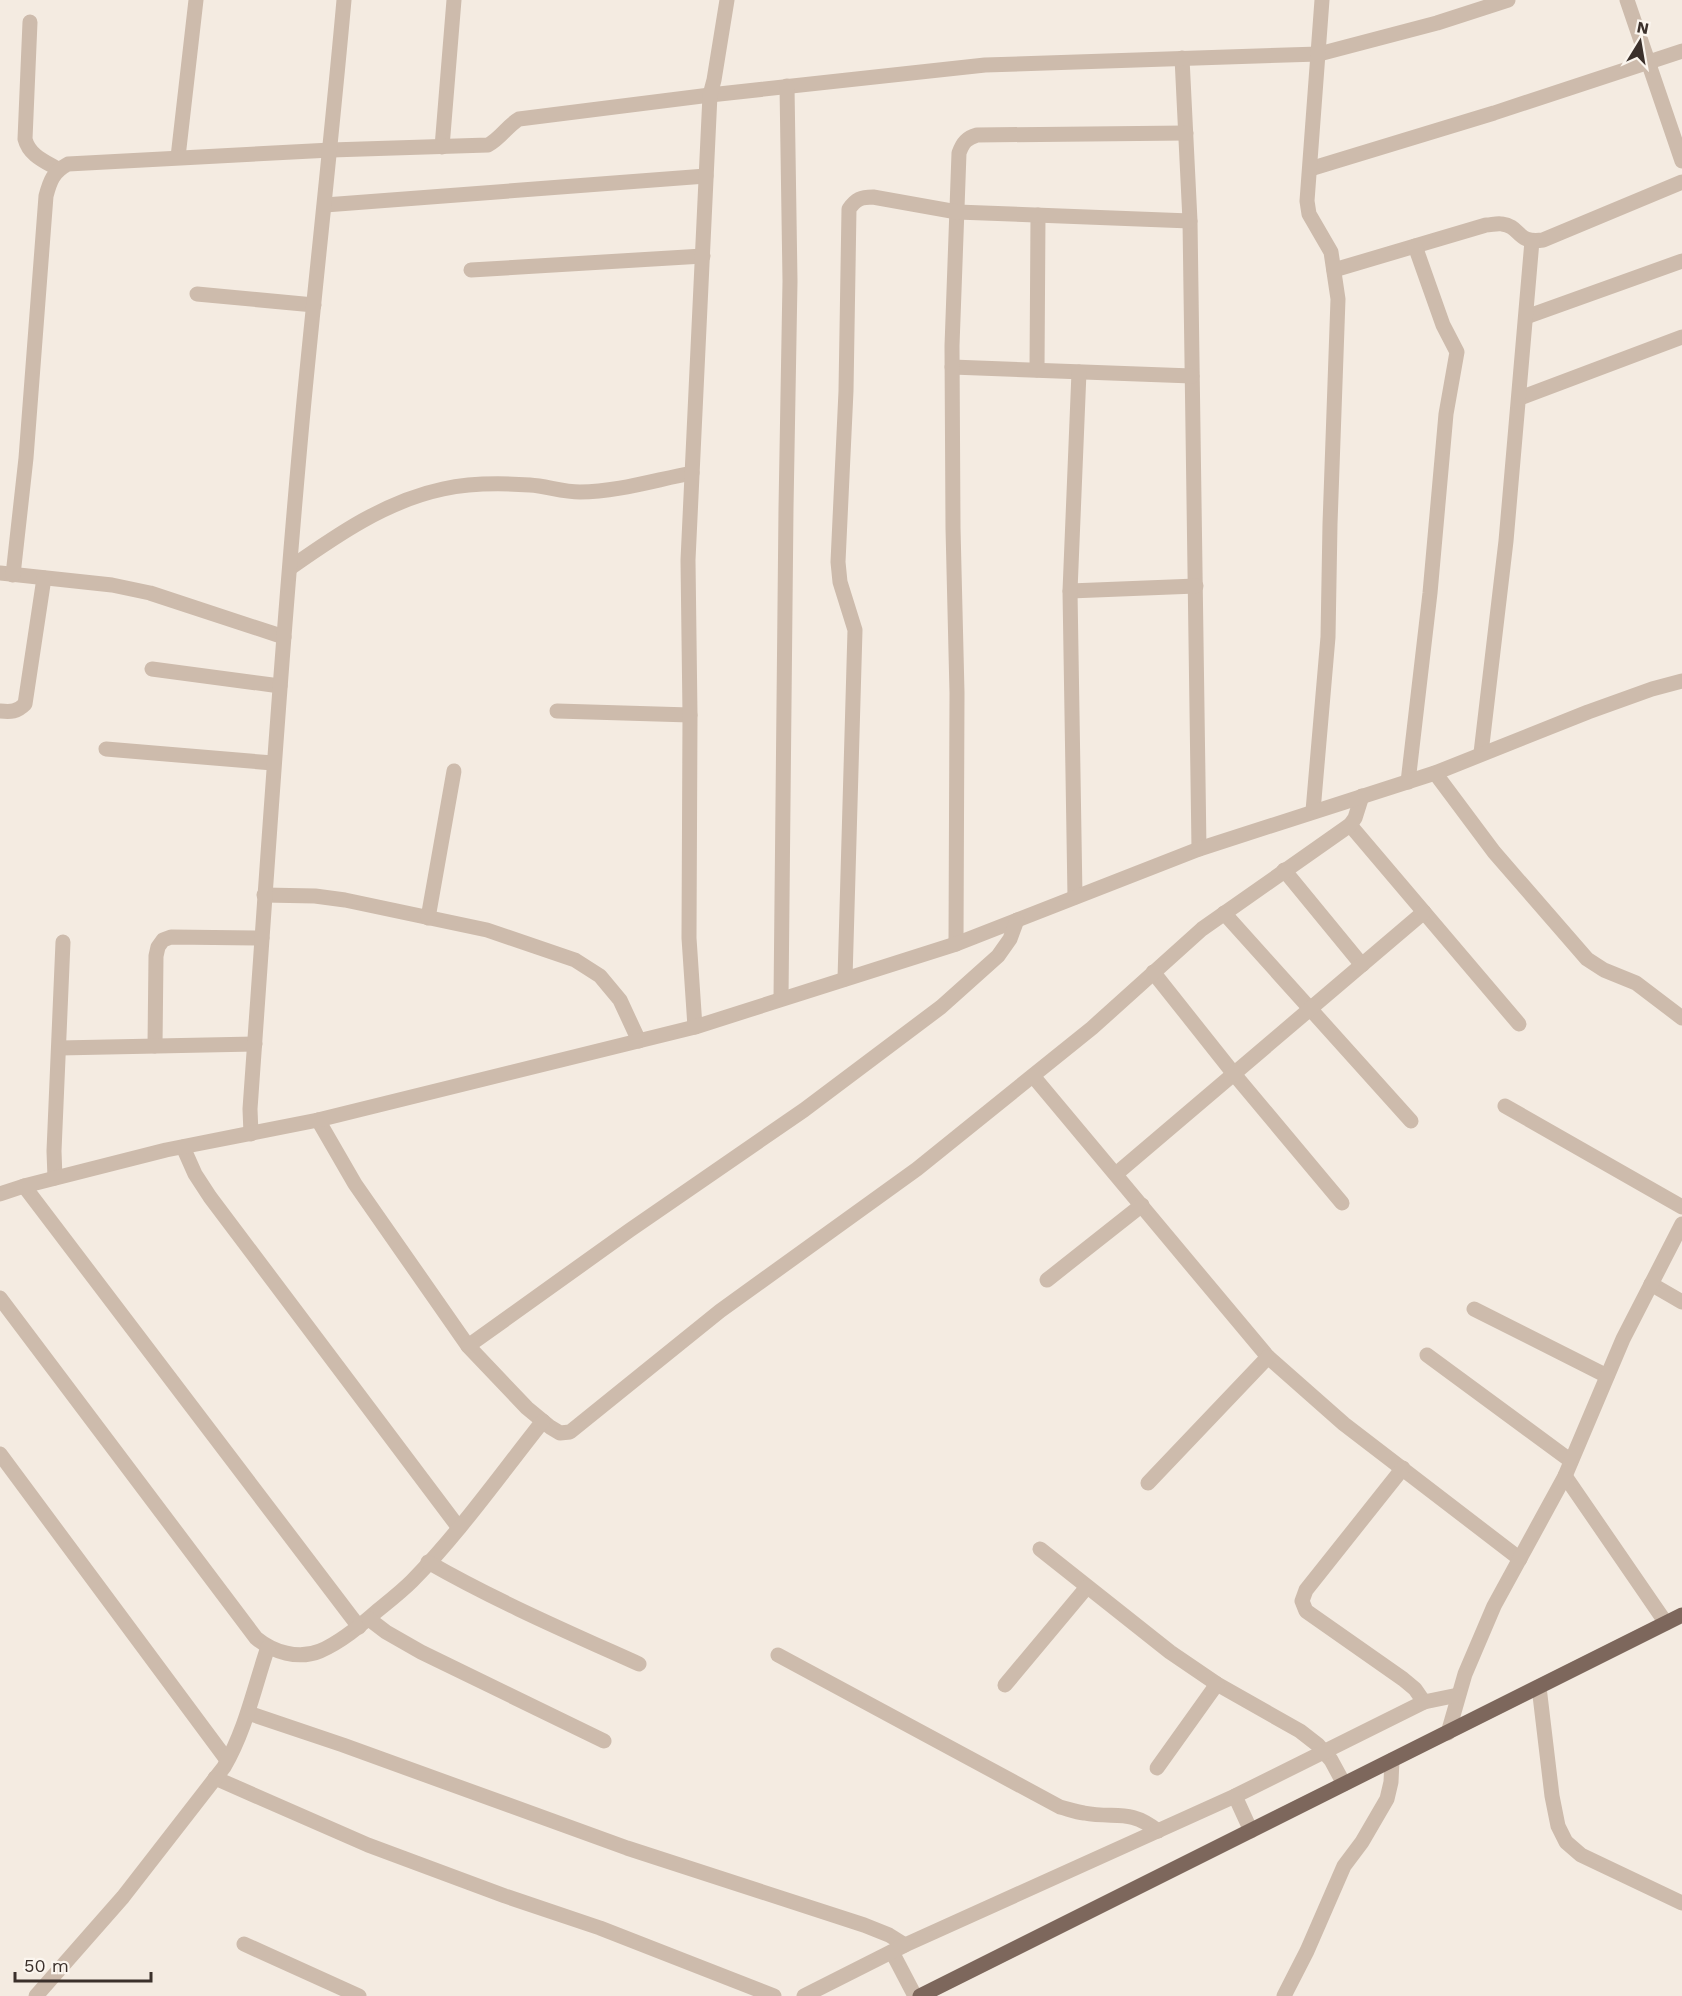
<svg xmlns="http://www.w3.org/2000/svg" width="1682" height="1996" viewBox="0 0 1682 1996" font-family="'Work Sans',sans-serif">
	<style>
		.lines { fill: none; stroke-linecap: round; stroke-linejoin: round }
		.minor { stroke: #cdbbac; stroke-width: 15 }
		.major { stroke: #7d675c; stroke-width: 15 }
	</style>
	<rect width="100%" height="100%" fill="#f4ebe1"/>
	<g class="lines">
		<g class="minor">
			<path d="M1627,0L1682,161"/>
			<path d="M30,22L25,139C29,155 44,161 58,169"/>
			<path d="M1182,58L1190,221L1199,849"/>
			<path d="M442,147L454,0"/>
			<path d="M178,157L196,0"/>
			<path d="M1310,169L1494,113L1682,51"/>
			<path d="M325,205L706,176"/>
			<path d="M471,270L703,256"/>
			<path d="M1334,270L1486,225C1491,225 1497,223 1502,224C1521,226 1516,244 1543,240L1682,182"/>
			<path d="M197,294L314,305"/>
			<path d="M1526,317L1682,261"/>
			<path d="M952,367L1192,376"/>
			<path d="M1037,370L1038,215"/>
			<path d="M1520,398L1682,337"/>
			<path d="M290,568C337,535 386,501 443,489C470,483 502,483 530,485C546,486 563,492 580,492C617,492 655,480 692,473"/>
			<path d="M0,573L112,585L150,593L284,637"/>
			<path d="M13,575L26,458L46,196C50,181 53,172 68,164L331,150L488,145C501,138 507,126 519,119L710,95L985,65L1319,54L1437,23L1508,0"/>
			<path d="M1070,591L1196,586"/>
			<path d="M152,669L280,686"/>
			<path d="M0,711C11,712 17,712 25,704L44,578"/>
			<path d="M557,711L690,715"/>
			<path d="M106,749L273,763"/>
			<path d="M1481,753L1506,541L1532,241"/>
			<path d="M1435,773L1494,852L1587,959L1604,970L1636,983L1682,1018"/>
			<path d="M1408,782L1430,593L1446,414L1457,352L1443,325L1415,246"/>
			<path d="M1313,811L1328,637L1330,524L1338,299L1331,252L1309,214L1307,201L1322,0"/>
			<path d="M1350,825L1519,1024"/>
			<path d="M1284,870L1362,965"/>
			<path d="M264,895L315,896L345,900L487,930L575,960L600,976L620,1000L639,1041"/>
			<path d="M1075,897L1070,591L1079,372"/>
			<path d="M1224,913L1411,1121"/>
			<path d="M428,918L454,771"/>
			<path d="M956,944L957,693L953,528L952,346L959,153C963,142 967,138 977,135L1186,133"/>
			<path d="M1153,972L1234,1074L1342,1203"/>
			<path d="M845,979L855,630L840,582L838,562L846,391L849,209C856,199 861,197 873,197L957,212L1190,221"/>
			<path d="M781,999L786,508L790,281L787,86"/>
			<path d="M695,1027L689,938L690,715L688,560L710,95L714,80L727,0"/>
			<path d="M155,1046L156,956L158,947L163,940L171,937L262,938"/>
			<path d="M59,1048L255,1044"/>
			<path d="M1033,1076L1268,1357L1344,1424L1520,1559"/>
			<path d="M1505,1106L1682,1207"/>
			<path d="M318,1120L355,1184L468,1346L527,1408L550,1427L560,1433L570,1432L720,1311L917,1169L1092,1028L1202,929L1350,825L1355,818L1362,796"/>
			<path d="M251,1134L250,1109C267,872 282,636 304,401C317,267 332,134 344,0"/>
			<path d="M183,1147L195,1174L210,1197L459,1528"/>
			<path d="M1116,1174L1424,912"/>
			<path d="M55,1178L54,1151L63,942"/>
			<path d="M24,1186L359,1627"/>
			<path d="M0,1194L24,1186L166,1150L318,1120L695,1027L956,944L1199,849L1435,773L1588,712L1652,689L1682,681"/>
			<path d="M1047,1280L1142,1205"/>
			<path d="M1651,1284L1682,1302"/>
			<path d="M0,1298L256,1638C273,1652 298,1660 320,1651C341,1642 360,1626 377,1611C388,1602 401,1592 412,1581C460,1532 500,1475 543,1421"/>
			<path d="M1474,1309L1607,1376"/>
			<path d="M468,1346L630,1230L804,1110L941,1007L998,956L1010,939L1017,920"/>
			<path d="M1427,1355L1571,1461"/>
			<path d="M0,1454L227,1760"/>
			<path d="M1403,1468L1306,1590L1302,1601L1306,1611L1403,1679L1415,1689L1424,1702"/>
			<path d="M1565,1476L1666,1623"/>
			<path d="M1148,1483L1268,1357"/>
			<path d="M1040,1549L1170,1652L1217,1684L1300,1731L1318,1745L1331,1760L1344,1784"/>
			<path d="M428,1562C496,1601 568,1632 639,1664"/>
			<path d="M369,1619L386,1632L421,1652L604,1741"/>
			<path d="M778,1655L1060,1807C1068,1809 1076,1812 1084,1813C1116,1819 1129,1808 1158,1831"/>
			<path d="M1005,1685L1087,1587"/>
			<path d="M1539,1687L1552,1796L1558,1826L1566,1842L1581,1855L1682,1903"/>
			<path d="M248,1713L343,1745L627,1848L864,1925L889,1935L905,1945"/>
			<path d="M1448,1733L1465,1674L1494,1606L1565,1476L1623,1339L1682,1224"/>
			<path d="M1157,1768L1217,1684"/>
			<path d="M215,1778L368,1845L505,1896L600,1928L774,1996"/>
			<path d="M1235,1796L1251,1831"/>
			<path d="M244,1944L359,1996"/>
			<path d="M892,1952L915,1996"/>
			<path d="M36,1996L123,1897L224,1767C246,1729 254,1688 268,1647"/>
			<path d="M804,1996L905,1945L1235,1796L1424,1702L1458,1695"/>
			<path d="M1284,1996L1307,1951L1344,1866L1362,1842L1387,1799L1391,1782L1392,1760"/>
		</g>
		<path class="major" d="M920,1996L1682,1615"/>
	</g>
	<g transform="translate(1640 42) rotate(11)" stroke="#fbf5ee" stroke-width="4.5" paint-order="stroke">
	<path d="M0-4.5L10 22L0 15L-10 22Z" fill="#3b302b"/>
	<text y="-9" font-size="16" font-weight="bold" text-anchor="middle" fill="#3b302b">N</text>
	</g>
	<path d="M15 1972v9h136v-9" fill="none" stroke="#3b302b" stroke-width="3"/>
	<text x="24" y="1972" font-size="18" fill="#3b302b" stroke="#fbf5ee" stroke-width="4.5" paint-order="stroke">50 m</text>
</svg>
